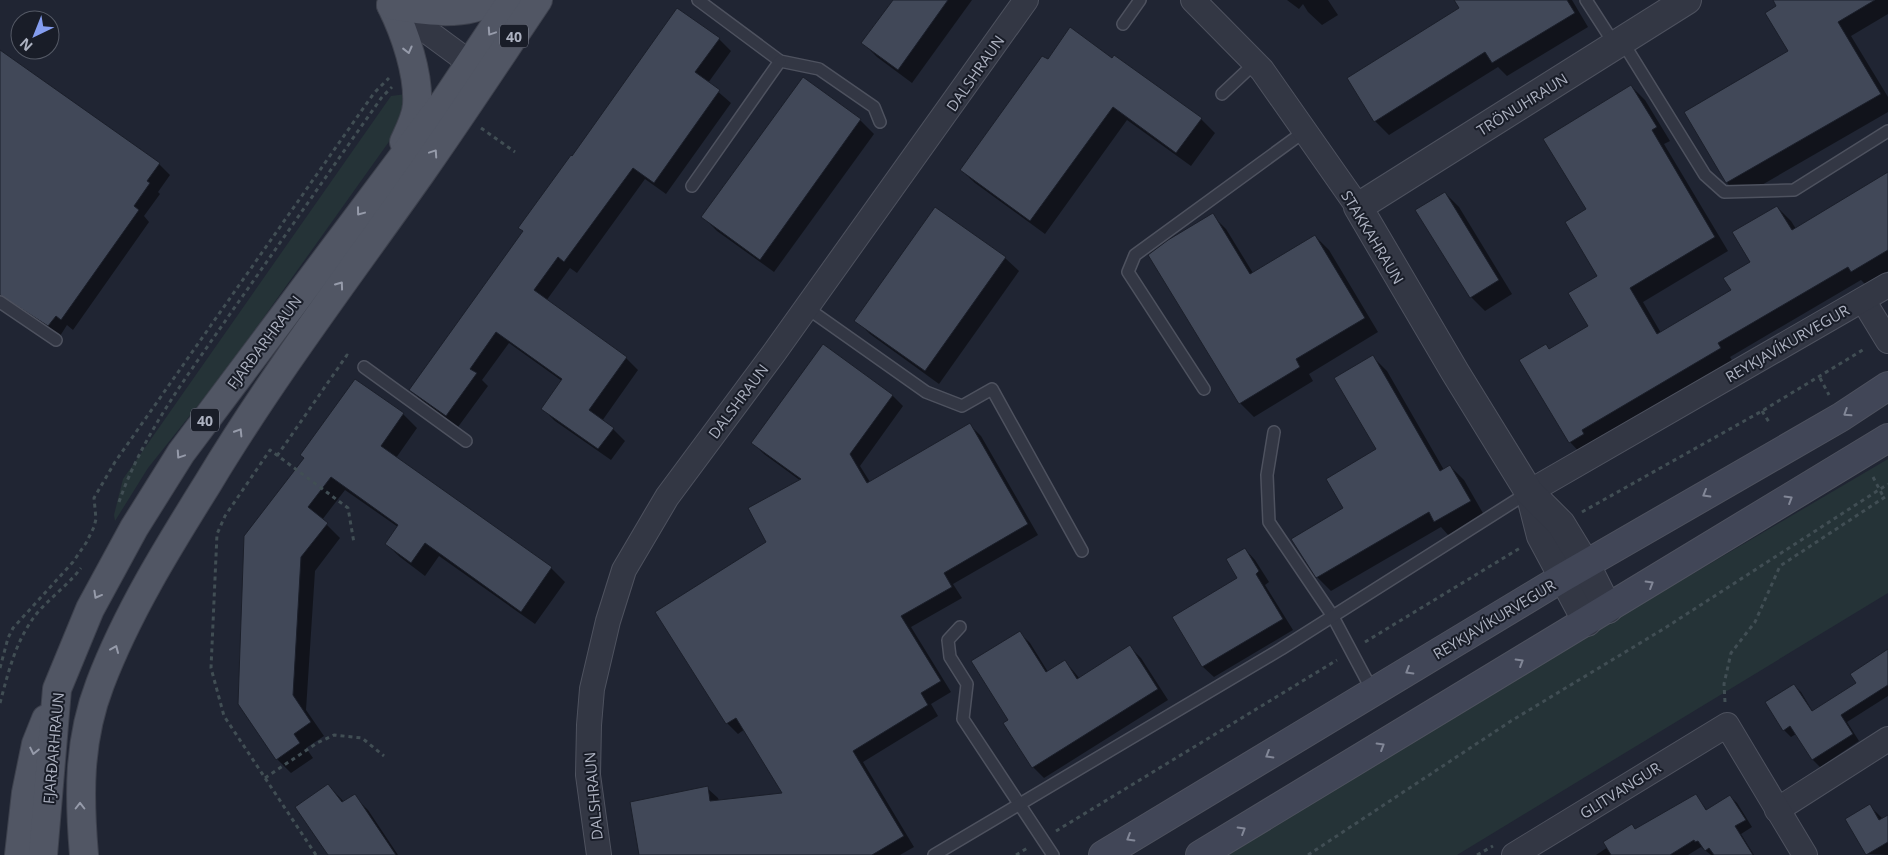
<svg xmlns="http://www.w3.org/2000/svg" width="1888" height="855" viewBox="0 0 1888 855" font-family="'Open Sans',sans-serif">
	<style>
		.green { fill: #253337 }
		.shadow { fill: #0007 }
		.building { fill: #414858; stroke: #1b1f2a }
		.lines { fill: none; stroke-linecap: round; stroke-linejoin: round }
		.service-casing { stroke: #4e525f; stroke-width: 14 }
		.minor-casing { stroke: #4e525f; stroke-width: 26 }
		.tertiary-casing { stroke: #4e525f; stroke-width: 30 }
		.secondary-casing { stroke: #4e525f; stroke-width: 30 }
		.primary-casing { stroke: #3d414d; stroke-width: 30 }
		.path { stroke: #414e54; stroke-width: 3; stroke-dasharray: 4 4; stroke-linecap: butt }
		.service { stroke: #333744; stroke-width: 11 }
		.minor { stroke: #333744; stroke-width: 24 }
		.tertiary { stroke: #333744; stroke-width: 28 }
		.secondary { stroke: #414657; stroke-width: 28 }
		.primary { stroke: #515664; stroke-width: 28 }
		.oneway { stroke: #969baa }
		.oneway2 { stroke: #828797 }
		.labels { text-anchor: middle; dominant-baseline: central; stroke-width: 4; stroke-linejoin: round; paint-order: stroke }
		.shield { fill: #191d28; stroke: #818593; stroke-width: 1 }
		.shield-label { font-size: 14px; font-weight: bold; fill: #adb2c1 }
		.street-label { font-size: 15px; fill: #adb2c1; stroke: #191d28 }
	</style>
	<rect width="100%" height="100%" fill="#202533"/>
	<g class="green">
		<path d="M406,94L403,122L227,369L148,468L115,521L114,515L123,479L391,96Z"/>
		<path d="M1888,459V593L1457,855H1220L1378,759Z"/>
	</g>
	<g class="shadow">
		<path d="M894,0H972L912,83L877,57L863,43Z"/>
		<path d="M1287,0H1328L1338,15L1322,25L1308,12L1303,4L1299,9Z"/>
		<path d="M1456,0H1572L1588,27L1507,76L1498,67L1389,135L1375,121L1461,9Z"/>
		<path d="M1774,0H1888V14L1851,36L1888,97V112L1741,197L1727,183L1686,112L1790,52L1778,6Z"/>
		<path d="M719,39L731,51L708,83L731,103L666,194L645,179L577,273L570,268L546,301L626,358L638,370L602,421L613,429L625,441L611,460L555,421L543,409L562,381L509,343L482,380L488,386L458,427L423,402L411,390Z"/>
		<path d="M0,51L159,164L170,175L158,192L160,194L144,216L149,222L73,330L67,325L60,336L0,297Z"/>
		<path d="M1048,61L1201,119L1215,133L1191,166L1127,120L1045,234L975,183L961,170Z"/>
		<path d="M803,78L860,120L874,134L774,272L717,231L703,217Z"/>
		<path d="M1631,86L1645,100L1670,141L1664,144L1728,251L1643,302L1661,333L1732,291L1752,263L1777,207L1791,221L1796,229L1888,174V271L1866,285L1861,280L1730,357L1733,362L1583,456L1570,442L1550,350L1589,327L1598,276L1588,210Z"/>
		<path d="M1445,193L1459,207L1512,294L1485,311L1471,297Z"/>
		<path d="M1212,215L1226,229L1253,273L1315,236L1329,250L1378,332L1309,374L1313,381L1254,417L1240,403Z"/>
		<path d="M1005,258L1019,271L939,384L870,334L856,320Z"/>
		<path d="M1373,357L1387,371L1444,470L1450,466L1464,480L1484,515L1449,536L1441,527L1331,591L1317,577L1345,509L1377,450Z"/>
		<path d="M355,380L403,414L417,428L396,458L551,568L565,582L535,624L439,556L425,576L400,557L386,544L398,527L345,490L322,520L340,538L315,571L306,710L324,736L306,748L313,758L291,773L277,759L305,458Z"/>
		<path d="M892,395L903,406L860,466L870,482L970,425L981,436L1038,535L953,584L962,598L911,627L951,692L931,704L938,716L863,762L914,847L900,855H641L707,788L718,798L719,801L785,794L745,729L738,734L727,723L768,542L801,481L764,454L753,443Z"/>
		<path d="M1245,549L1255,560L1269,582L1265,585L1293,630L1214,677L1203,667L1174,617L1239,579Z"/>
		<path d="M1019,632L1030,643L1048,672L1065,661L1080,679L1130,647L1141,658L1168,700L1044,778L1033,767L1010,720Z"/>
		<path d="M1888,651V696L1847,722L1859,741L1820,767L1813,760L1796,734L1791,737L1784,730L1794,685L1801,692L1813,712L1857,683Z"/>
		<path d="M328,785L344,802L354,796L368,810L398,855H329Z"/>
		<path d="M1695,795L1707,810L1730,796L1737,803L1752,827L1741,834L1754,855H1711L1701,847L1688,855H1596L1608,847L1632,825L1636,830Z"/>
		<path d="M1870,806L1883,819L1888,816V855L1867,854Z"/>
	</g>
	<g class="building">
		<path d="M893,0H948L898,70L861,43Z"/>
		<path d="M1454,0H1567L1575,13L1492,63L1485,52L1374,122L1347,78L1459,8Z"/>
		<path d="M1773,0H1875L1838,22L1881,94L1726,183L1684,112L1788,51L1765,13L1776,6Z"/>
		<path d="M677,8L720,38L695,72L720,90L654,183L633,168L564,262L558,257L534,290L627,357L589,410L614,428L598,449L541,409L562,379L496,332L470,369L477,373L446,416L409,390L523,231L518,228L571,155L572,156Z"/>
		<path d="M1070,27L1112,58L1114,55L1202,118L1176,153L1113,107L1030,221L960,170L1042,56L1048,59Z"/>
		<path d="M0,50L160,163L147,181L150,183L134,206L139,210L61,320L56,316L48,326L0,295Z"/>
		<path d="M803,77L861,119L760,260L701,217Z"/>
		<path d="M1631,85L1657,127L1652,130L1715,237L1630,288L1657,334L1731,290L1723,278L1750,262L1732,232L1777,206L1792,230L1888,172V250L1851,272L1848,267L1718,343L1721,348L1582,430L1584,434L1569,443L1519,360L1546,344L1549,349L1588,326L1568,293L1597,276L1565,222L1586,209L1543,139Z"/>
		<path d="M1445,192L1499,280L1470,298L1415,210Z"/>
		<path d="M935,207L1006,257L925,371L854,321Z"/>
		<path d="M1213,213L1250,274L1315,235L1365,318L1296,359L1300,367L1239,404L1148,255L1168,240Z"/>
		<path d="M823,344L893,395L850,454L867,483L970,423L1028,524L944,573L952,587L901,616L941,681L921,693L928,705L853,751L904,836L872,855H639L630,802L708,786L710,801L782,793L736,718L726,724L655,612L766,542L748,508L801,479L751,443Z"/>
		<path d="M1373,355L1440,471L1450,465L1471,501L1434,522L1429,512L1316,578L1291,539L1343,508L1326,479L1376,449L1334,378Z"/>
		<path d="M355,379L404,413L381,446L552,567L521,612L425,543L411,563L385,544L398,525L331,477L308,507L328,523L301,557L293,695L311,722L294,734L300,743L276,760L238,704L244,536L304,458L300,455Z"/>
		<path d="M1245,548L1259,571L1256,574L1283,619L1202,667L1172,617L1237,578L1226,559Z"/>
		<path d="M1020,631L1046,672L1065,660L1077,679L1130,645L1158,689L1032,768L1003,723L1008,720L971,661Z"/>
		<path d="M1888,649V685L1841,715L1853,734L1812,760L1790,726L1783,731L1765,702L1794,684L1812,711L1856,683L1850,674Z"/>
		<path d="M328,784L342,802L355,794L396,855H328L295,807Z"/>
		<path d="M1696,794L1706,810L1730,795L1746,820L1735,826L1753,855H1714L1709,848L1705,851L1698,841L1695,842L1694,840L1670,855H1611L1603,842L1632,824L1635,829Z"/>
		<path d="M1870,804L1879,820L1888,815V842L1866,855L1845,819Z"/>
	</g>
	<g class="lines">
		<g class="service-casing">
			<g id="service">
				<path d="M698,0L780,61L819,69L874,107L880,122"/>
				<path d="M1586,0L1615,45"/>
				<path d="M1123,24L1140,0"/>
				<path d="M1622,41L1705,175L1724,192L1794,190L1888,131"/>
				<path d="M1222,94L1255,63"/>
				<path d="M692,186L780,61"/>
				<path d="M0,302L56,340"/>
				<path d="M807,308L926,392L962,406L992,389L1082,551"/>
				<path d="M364,367L466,441"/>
				<path d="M1204,389L1128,272L1135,255L1305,131"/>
				<path d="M1274,432L1267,475L1269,522L1332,615L1373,692"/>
				<path d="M960,627L948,640L950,657L967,684L963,719L1053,855"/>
				<path d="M934,855L1281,649L1529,492"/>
			</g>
		</g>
		<g class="minor-casing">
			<g id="minor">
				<path d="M1193,0L1262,70L1358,207"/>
				<path d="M390,4L470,63L486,70"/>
				<path d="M1863,300L1888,341"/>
				<path d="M1529,492L1888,285"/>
				<path d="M1777,810L1888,739"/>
				<path d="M599,855L588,775L589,725L592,689L608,621L624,570L667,497L774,353L1026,0"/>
				<path d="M1514,855L1727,725L1805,855"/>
			</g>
		</g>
		<g class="tertiary-casing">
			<g id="tertiary">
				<path d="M1530,493L1541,536L1587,622"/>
				<path d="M1608,609L1586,565L1561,524L1529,492L1455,372L1358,207L1687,0"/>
			</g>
		</g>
		<g class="secondary-casing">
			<g id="secondary">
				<path d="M1103,855L1562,578L1841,417L1888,386"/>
				<path d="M1200,855L1888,438"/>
			</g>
		</g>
		<g class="primary-casing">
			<g id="primary">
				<path d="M391,5C405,33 419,74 417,105C416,118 409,131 404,142"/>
				<path d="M391,5C418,10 467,18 491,0"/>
				<path d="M19,855L26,793L36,744L46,719"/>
				<path d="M43,855L57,689L90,609L134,528L181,453L444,102L512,0"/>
				<path d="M84,855C79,796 78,741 100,684C127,613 168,547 208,483C273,375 349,275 421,173C461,116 499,58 538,0"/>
			</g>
		</g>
		<g class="path">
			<path d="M481,128L515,152"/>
			<path d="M1820,378L1829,395"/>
			<path d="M1762,411L1769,422"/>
			<path d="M277,456L347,355L351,358"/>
			<path d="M1873,477L1884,498"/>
			<path d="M119,502C143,433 189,374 230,314C281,242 331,169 382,97L392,87"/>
			<path d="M1582,512L1762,411L1866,348"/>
			<path d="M1365,642L1520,548"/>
			<path d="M0,668L8,638L13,628L73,562L86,543L94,527L96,519L94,498L115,462L374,93L389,78"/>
			<path d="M1725,702L1724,684L1731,653L1755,622L1780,566L1888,495"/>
			<path d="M0,703C9,670 16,639 38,612C52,596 69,584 81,568"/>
			<path d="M265,778L317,743L334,735L362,738L384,756"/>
			<path d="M1056,831L1337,660"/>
			<path d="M316,855L224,716L211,668L217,534L225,516L270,450L348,508L354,543"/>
			<path d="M1016,855L1029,847"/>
			<path d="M1308,855L1511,721L1665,628L1888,484"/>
			<path d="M1477,855L1493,846"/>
		</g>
		<use href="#service" class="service"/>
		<use href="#minor" class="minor"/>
		<use href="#tertiary" class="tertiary"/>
		<use href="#secondary" class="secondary"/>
		<use href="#primary" class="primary"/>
	</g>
	<defs><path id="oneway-chevron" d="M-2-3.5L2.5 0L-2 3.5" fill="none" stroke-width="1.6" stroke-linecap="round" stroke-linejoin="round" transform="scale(1.25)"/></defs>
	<g class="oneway">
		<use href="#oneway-chevron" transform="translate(491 32) rotate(124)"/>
		<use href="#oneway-chevron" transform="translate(408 50) rotate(76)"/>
		<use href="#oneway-chevron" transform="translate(434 153) rotate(-56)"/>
		<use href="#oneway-chevron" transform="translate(360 212) rotate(127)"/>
		<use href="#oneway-chevron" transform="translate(340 285) rotate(-54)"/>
		<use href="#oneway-chevron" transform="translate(239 432) rotate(-58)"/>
		<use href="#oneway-chevron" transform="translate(180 455) rotate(124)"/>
		<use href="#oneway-chevron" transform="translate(97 595) rotate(119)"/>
		<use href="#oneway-chevron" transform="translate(115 649) rotate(-67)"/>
		<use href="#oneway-chevron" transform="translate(34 751) rotate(102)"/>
		<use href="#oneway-chevron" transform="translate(80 806) rotate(-90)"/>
	</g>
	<g class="oneway2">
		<use href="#oneway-chevron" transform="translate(1847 413) rotate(147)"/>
		<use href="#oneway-chevron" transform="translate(1706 494) rotate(150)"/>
		<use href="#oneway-chevron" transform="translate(1789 499) rotate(-31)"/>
		<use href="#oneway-chevron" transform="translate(1650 584) rotate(-31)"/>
		<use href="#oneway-chevron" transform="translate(1520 662) rotate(-31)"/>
		<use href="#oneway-chevron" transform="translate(1409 671) rotate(149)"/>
		<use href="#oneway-chevron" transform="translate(1381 746) rotate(-31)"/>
		<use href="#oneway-chevron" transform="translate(1269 755) rotate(149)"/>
		<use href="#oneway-chevron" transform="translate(1242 830) rotate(-31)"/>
		<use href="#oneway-chevron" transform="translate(1130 838) rotate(149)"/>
	</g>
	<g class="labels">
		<g class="shield">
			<rect x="500" y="24.5" width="28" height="23" rx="4"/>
			<rect x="191" y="408.5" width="28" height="23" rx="4"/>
		</g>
		<g class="shield-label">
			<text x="514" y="36">40</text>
			<text x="205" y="420">40</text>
		</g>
		<g class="street-label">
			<text transform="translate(975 73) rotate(-55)">DALSHRAUN</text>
			<text transform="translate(1522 104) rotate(-32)">TRÖNUHRAUN</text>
			<text transform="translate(1373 237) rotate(59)">STAKKAHRAUN</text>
			<text transform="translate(264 342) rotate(-53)">FJARÐARHRAUN</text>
			<text transform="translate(1787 343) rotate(-30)">REYKJAVÍKURVEGUR</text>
			<text transform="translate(738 401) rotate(-53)">DALSHRAUN</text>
			<text transform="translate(1494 619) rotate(-31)">REYKJAVÍKURVEGUR</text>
			<text transform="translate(53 748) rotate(-85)">FJARÐARHRAUN</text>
			<text transform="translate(1620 790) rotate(-32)">GLITVANGUR</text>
			<text transform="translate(593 796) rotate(-95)">DALSHRAUN</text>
		</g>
	</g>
	<g transform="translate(35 35) rotate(223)"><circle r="24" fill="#191d28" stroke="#545965"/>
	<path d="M0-4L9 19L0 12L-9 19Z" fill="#849def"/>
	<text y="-8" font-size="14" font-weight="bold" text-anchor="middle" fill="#adb2c1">N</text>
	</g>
</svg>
